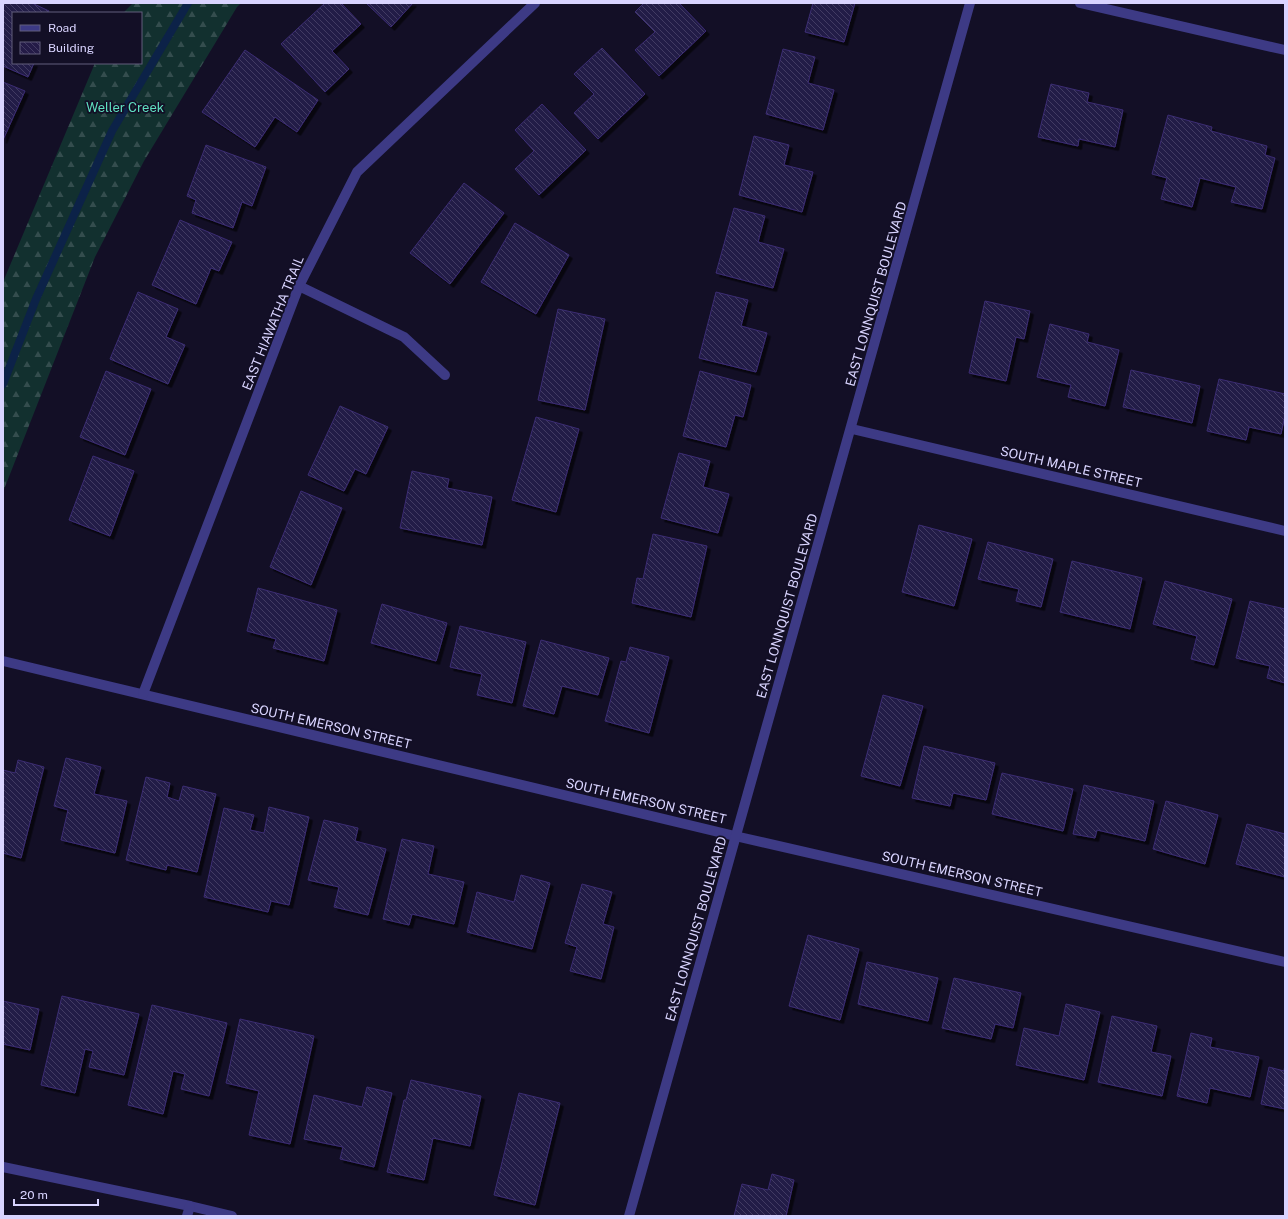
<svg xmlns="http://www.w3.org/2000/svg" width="1288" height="1219" viewBox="0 0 1288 1219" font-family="'Public Sans',sans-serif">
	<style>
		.forest { fill: url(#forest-firs) }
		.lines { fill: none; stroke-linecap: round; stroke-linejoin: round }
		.stream { stroke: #0c2248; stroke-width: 8 }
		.building { fill: url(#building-back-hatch); stroke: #3b2d73; filter: url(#shadow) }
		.minor { stroke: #3d3a85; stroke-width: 10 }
		.labels { text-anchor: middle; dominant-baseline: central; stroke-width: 3.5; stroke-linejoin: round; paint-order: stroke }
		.park-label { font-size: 13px; fill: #5fe0c0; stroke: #130f26 }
		.street-label { font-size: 13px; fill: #d9d4ff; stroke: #130f26 }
	</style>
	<defs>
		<pattern id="forest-firs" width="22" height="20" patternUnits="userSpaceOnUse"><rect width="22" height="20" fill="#12302f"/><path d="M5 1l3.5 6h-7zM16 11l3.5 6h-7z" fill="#344d4e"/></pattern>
		<pattern id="building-back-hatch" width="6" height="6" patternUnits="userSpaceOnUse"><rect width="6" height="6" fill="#241b47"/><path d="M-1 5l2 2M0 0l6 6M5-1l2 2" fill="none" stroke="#433b63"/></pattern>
		<filter id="shadow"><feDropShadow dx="3.5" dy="3.5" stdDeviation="0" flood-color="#0009"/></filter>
	</defs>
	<rect width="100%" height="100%" fill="#130f26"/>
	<path class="forest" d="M133,3H241L237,7L144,161L95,257L3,492V282L95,63H141V13H123Z"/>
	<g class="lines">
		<path class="stream" d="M3,384L36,299L112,131L188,3"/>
	</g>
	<g class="building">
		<path d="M3,3H32L49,11L48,13H13V63H34L28,77L3,66V43L4,39H3Z"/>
		<path d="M325,3H341L361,24L332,51L349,69L325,92L281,44Z"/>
		<path d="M366,3H413L391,27Z"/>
		<path d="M644,3H679L706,31L659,76L635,50L655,32L635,12Z"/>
		<path d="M813,3H855L844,42L805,32Z"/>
		<path d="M602,48L645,94L598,139L574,113L594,94L574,74Z"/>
		<path d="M783,49L815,57L808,83L834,90L823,130L766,114Z"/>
		<path d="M245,50L318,100L297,132L275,117L255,147L202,112Z"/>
		<path d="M3,82L25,91L3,140Z"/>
		<path d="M1051,84L1089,93L1087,102L1123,110L1115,147L1079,139L1078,146L1038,137Z"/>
		<path d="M542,104L586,150L539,195L515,169L534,151L515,130Z"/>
		<path d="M1168,115L1212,127L1211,131L1267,146L1265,155L1275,158L1262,209L1231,202L1236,187L1200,178L1192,207L1161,199L1167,178L1152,174Z"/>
		<path d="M754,136L789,145L784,165L813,172L802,212L739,195Z"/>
		<path d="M206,145L266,167L252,206L242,202L233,228L192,213L196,200L187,196Z"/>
		<path d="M464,183L504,213L450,284L410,253Z"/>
		<path d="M734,208L765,216L758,242L784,249L773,288L716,273Z"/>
		<path d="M180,220L232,242L219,271L211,268L196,304L152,285Z"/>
		<path d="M515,223L569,255L536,314L481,282Z"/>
		<path d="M138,292L178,309L166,337L185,345L168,384L110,359Z"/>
		<path d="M716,292L748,300L741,326L767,333L756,372L699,358Z"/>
		<path d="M985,301L1030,311L1024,339L1016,337L1006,381L969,373Z"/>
		<path d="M558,309L605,319L585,410L538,400Z"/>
		<path d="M1050,324L1089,334L1087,342L1119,350L1105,406L1068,397L1071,385L1037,377Z"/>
		<path d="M1131,370L1200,386L1192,423L1123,407Z"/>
		<path d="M106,371L151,389L125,455L80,437Z"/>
		<path d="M700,371L751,385L743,417L735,415L726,447L683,436Z"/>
		<path d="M1219,379L1285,394V415L1281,434L1249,427L1246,440L1207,431Z"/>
		<path d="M340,406L388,427L366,474L355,469L344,491L308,475Z"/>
		<path d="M536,417L579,429L556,512L512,500Z"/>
		<path d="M679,453L710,461L703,487L729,494L718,533L661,518Z"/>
		<path d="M93,456L134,471L110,536L69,520Z"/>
		<path d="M412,471L449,479L447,488L492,497L482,545L400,528Z"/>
		<path d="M301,491L342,508L311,585L270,567Z"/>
		<path d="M919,525L972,539L954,606L902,592Z"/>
		<path d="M653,534L707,546L691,617L632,603L637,578L643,579Z"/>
		<path d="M988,542L1053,559L1041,607L1016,601L1019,589L978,579Z"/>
		<path d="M1072,561L1142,578L1130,629L1060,612Z"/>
		<path d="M1165,581L1232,599L1214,665L1191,659L1197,636L1153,624Z"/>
		<path d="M258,588L337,610L324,661L273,648L276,639L247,631Z"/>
		<path d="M1250,601L1285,609V683L1267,678L1270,666L1236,658Z"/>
		<path d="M382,604L447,623L436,661L371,643Z"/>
		<path d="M460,626L526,642L512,703L477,695L482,674L450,667Z"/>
		<path d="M541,640L609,658L598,695L562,686L554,714L523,706Z"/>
		<path d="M630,647L669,657L649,733L605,721L621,661L626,662Z"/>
		<path d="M883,695L923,706L900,786L861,776Z"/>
		<path d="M924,746L995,763L986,800L953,793L950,806L912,798Z"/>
		<path d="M66,758L101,767L94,794L127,801L115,853L61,840L68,810L54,806Z"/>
		<path d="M18,760L44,767L21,858L3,853V770L15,773Z"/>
		<path d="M1002,773L1073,789L1063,831L992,814Z"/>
		<path d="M146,777L170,783L167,797L179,801L183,786L216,794L197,872L167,865L166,870L126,860Z"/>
		<path d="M1084,785L1154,801L1145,841L1097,830L1095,838L1073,834Z"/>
		<path d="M1166,801L1218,815L1205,864L1153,849Z"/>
		<path d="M269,807L309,817L289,905L271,901L268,912L204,897L224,808L254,815L250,830L264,833Z"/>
		<path d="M324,820L358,828L355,841L386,849L368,915L334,907L339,887L308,880Z"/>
		<path d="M1247,824L1285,834V877L1236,864Z"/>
		<path d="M402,839L434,846L428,874L464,882L454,924L412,914L409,925L383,919Z"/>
		<path d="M521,875L550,883L532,949L467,932L477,892L514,902Z"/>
		<path d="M582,884L612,892L603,924L614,927L601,979L570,971L577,947L565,943Z"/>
		<path d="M808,935L859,949L840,1020L789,1006Z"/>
		<path d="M867,962L938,978L928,1021L858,1004Z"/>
		<path d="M954,978L1021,993L1013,1028L995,1024L991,1039L942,1028Z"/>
		<path d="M62,996L139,1014L124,1075L89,1067L93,1051L85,1049L75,1093L41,1085Z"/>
		<path d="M3,1001L39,1009L30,1050L3,1044Z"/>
		<path d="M1066,1004L1100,1012L1084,1080L1016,1065L1024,1028L1059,1036Z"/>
		<path d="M152,1005L227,1023L209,1096L181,1089L185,1074L173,1071L163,1114L128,1105Z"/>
		<path d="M1112,1016L1157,1026L1151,1052L1171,1056L1162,1096L1098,1082Z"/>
		<path d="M240,1019L314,1036L290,1144L249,1135L259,1091L226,1083Z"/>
		<path d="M1191,1033L1212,1038L1210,1047L1259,1057L1250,1097L1210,1088L1207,1103L1177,1096Z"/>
		<path d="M1285,1064V1109L1261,1104L1269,1067L1284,1071Z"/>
		<path d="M411,1080L481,1096L470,1146L433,1138L424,1180L387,1172L404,1100H406Z"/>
		<path d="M367,1087L392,1093L374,1167L340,1159L343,1147L304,1139L314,1095L362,1107Z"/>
		<path d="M519,1093L560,1103L535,1205L494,1195Z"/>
		<path d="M772,1174L794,1180L786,1216H734L742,1184L768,1190Z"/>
	</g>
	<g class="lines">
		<g class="minor">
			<path d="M1080,3L1285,50"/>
			<path d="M299,286L404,337L445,375"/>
			<path d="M852,429L1285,531"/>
			<path d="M3,661L735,836L1285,962"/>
			<path d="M143,694L299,286L357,172L535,3"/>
			<path d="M3,1167L190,1206L232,1216"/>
			<path d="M187,1216L190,1206"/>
			<path d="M629,1216L970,3"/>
		</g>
	</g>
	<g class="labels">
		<g class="park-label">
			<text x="125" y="107">Weller Creek</text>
		</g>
		<g class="street-label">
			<text transform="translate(876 294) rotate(-74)">EAST LONNQUIST BOULEVARD</text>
			<text transform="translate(273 323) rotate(-68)">EAST HIAWATHA TRAIL</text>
			<text transform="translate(1071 467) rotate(13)">SOUTH MAPLE STREET</text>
			<text transform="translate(787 606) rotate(-74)">EAST LONNQUIST BOULEVARD</text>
			<text transform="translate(331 726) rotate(13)">SOUTH EMERSON STREET</text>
			<text transform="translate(646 801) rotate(13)">SOUTH EMERSON STREET</text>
			<text transform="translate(962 874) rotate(13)">SOUTH EMERSON STREET</text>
			<text transform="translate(696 929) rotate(-74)">EAST LONNQUIST BOULEVARD</text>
		</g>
	</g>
	<rect width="1288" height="1219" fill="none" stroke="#d9d4ff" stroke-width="8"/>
	<rect x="12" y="12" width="130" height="52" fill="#130f26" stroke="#625e7d"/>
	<rect x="20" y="25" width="20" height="6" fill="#3d3a85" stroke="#625e7d"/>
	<text x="48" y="32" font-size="12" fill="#d9d4ff">Road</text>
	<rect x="20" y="42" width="20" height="12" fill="url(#building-back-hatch)" stroke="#625e7d"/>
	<text x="48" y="52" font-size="12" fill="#d9d4ff">Building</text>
	<path d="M14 1199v6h84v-6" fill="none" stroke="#d9d4ff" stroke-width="2"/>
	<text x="20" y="1199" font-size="12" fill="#d9d4ff" stroke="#130f26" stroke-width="3" paint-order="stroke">20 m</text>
</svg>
